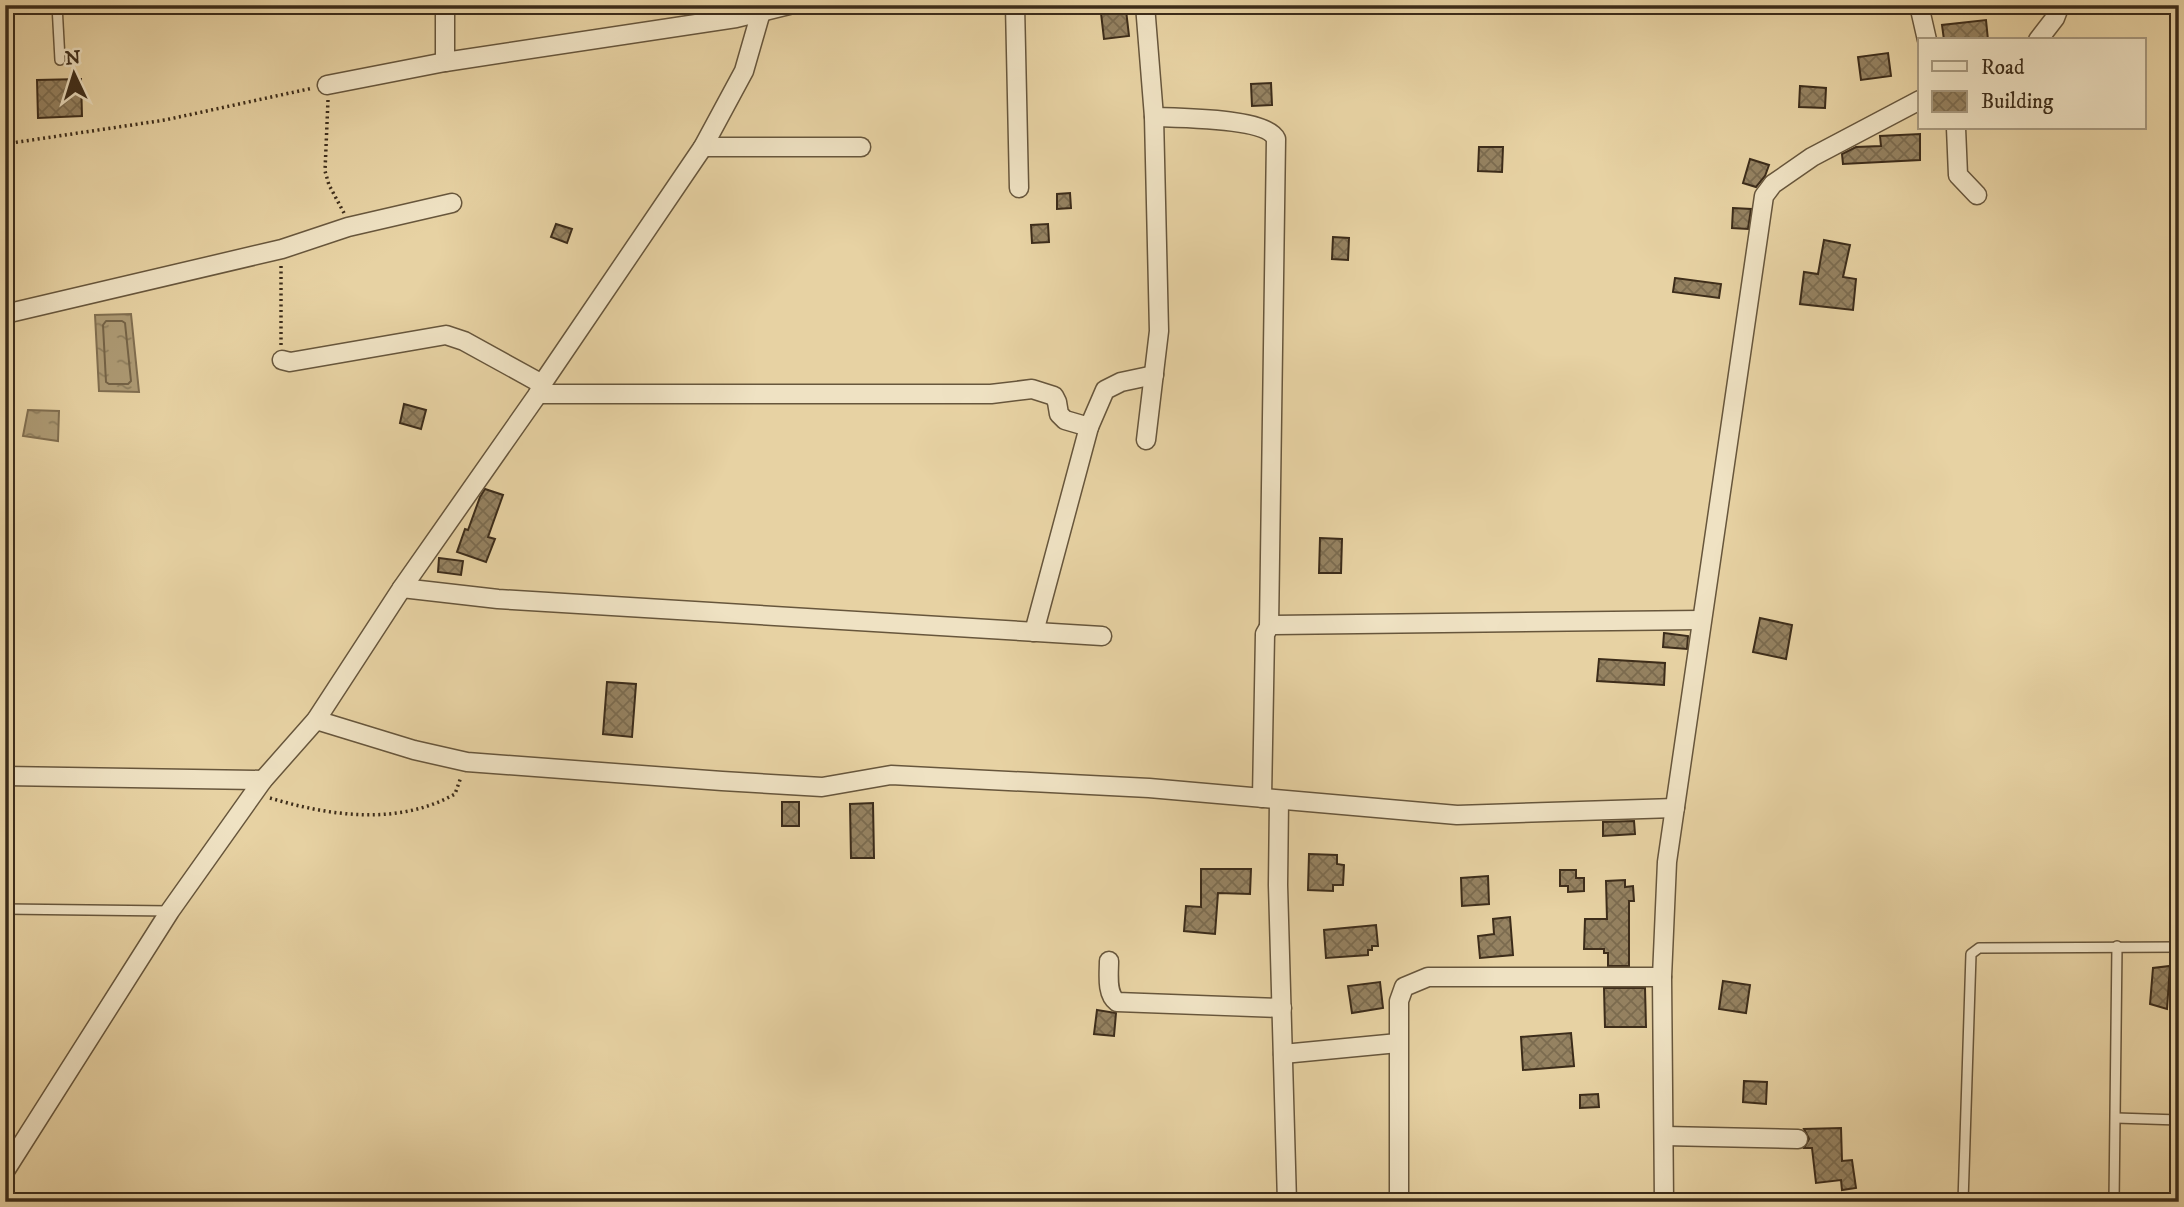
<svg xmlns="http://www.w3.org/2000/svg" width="2184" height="1207" viewBox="0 0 2184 1207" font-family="'IM FELL DW Pica',serif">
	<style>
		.water { fill: url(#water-ripples); stroke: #806e50; stroke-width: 2 }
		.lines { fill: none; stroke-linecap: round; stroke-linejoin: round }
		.shore { stroke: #746347; stroke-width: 2 }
		.building { fill: url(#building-cross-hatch); stroke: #3c2c1a; stroke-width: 2 }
		.lane-casing { stroke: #67563c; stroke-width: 12 }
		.street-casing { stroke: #67563c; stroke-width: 21 }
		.path { stroke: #3c2c1a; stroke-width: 3.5; stroke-dasharray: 2 3.5; stroke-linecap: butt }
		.lane { stroke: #efe2c3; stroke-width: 9 }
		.street { stroke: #efe2c3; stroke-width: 18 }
	</style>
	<defs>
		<pattern id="water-ripples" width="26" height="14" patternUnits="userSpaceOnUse" patternTransform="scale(1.75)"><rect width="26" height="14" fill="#ad9a74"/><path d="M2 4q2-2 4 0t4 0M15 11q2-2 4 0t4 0" fill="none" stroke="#8e7e5e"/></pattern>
		<pattern id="building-cross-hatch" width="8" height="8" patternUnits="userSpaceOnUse" patternTransform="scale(1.75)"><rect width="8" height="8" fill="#958261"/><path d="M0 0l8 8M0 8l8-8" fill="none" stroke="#7b6b4f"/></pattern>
	</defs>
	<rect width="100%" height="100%" fill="#e7d2a3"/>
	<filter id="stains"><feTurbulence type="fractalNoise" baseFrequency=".00286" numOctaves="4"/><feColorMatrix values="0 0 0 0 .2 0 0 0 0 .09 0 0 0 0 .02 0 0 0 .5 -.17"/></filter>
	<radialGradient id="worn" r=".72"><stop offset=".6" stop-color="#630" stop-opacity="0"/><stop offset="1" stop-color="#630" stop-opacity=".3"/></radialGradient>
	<g class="water">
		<path d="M131,314L139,392L99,391L95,315Z"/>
		<path d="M28,410L59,411L58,441L23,436Z"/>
	</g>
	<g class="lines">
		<path class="shore" d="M106,321H122L125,323L131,381L128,384H109L106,382L103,325Z"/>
	</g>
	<g class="building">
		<path d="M1126,10L1129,36L1104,39L1101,13Z"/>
		<path d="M1986,20L1988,40H1944L1942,25Z"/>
		<path d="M1888,53L1891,76L1861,80L1858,57Z"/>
		<path d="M81,79L82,116L38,118L37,80Z"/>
		<path d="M1271,83L1272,105L1252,106L1251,84Z"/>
		<path d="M1800,86L1826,88L1825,108L1799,107Z"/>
		<path d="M1920,134V160L1843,164L1842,154L1856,147L1881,146L1880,136Z"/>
		<path d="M1479,147H1503L1502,172L1478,171Z"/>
		<path d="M1750,159L1769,165L1765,176L1756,187L1743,183Z"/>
		<path d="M1070,193L1071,208L1057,209V194Z"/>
		<path d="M1733,208L1751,209L1748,229L1732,228Z"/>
		<path d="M556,224L572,229L567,243L551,237Z"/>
		<path d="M1048,224L1049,242L1032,243L1031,225Z"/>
		<path d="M1333,237L1349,238L1348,260L1332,259Z"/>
		<path d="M1824,240L1850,245L1843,277L1856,279L1853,310L1800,304L1804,272L1818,274Z"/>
		<path d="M1675,278L1721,284L1719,298L1673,292Z"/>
		<path d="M404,404L426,410L421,429L400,423Z"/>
		<path d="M485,489L503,495L488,537L495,539L486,562L457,552L465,529L468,530L480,497Z"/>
		<path d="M1320,538L1342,539L1341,573H1319Z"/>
		<path d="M439,558L463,561L461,575L438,572Z"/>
		<path d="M1760,618L1792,625L1786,659L1753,652Z"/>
		<path d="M1664,633L1688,636L1687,649L1663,647Z"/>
		<path d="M1599,659L1665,663L1664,685L1597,681Z"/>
		<path d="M607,682L636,684L632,737L603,734Z"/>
		<rect x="782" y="802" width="17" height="24"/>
		<path d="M873,803L874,858H851L850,804Z"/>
		<path d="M1634,821L1635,834L1603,836V822Z"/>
		<path d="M1309,854L1337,855V864L1344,865L1343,885H1333V891L1308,890Z"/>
		<path d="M1201,869H1251L1250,894L1218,893L1215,934L1184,931L1186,906L1201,907Z"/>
		<path d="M1560,870H1576V878H1584V891L1568,892V886H1560Z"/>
		<path d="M1488,876L1489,904L1462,906L1461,878Z"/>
		<path d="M1625,880V887L1633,886L1634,901H1629V966H1608V953H1604V949H1584L1585,919H1607L1606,881Z"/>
		<path d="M1510,917L1513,955L1480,958L1478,936L1494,934L1493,919Z"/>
		<path d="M1376,925L1378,946H1372V950H1368V955L1326,958L1324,930Z"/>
		<path d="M2170,966L2167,1009L2150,1004L2153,968Z"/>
		<path d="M1723,981L1750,985L1746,1013L1719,1009Z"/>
		<path d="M1380,982L1383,1008L1352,1013L1348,986Z"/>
		<path d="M1604,988H1645L1646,1027H1605Z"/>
		<path d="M1097,1010L1116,1013L1114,1036L1094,1034Z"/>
		<path d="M1571,1033L1574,1066L1523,1070L1521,1037Z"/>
		<path d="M1744,1081L1767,1082L1766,1104L1743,1102Z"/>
		<path d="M1598,1094L1599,1107L1580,1108V1095Z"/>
		<path d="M1841,1128L1842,1161L1852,1160L1856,1188L1842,1190L1841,1180L1816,1183L1812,1148H1804L1809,1139L1804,1129Z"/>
	</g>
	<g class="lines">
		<g class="lane-casing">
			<g id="lane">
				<path d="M57,5L60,60"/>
				<path d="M5,909L170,911"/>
				<path d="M2116,1118L2179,1120"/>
				<path d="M1963,1202L1971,954L1979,948L2179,947"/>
				<path d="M2114,1202L2117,946"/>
			</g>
		</g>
		<g class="street-casing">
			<g id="street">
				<path d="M1015,5L1019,188"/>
				<path d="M1145,5L1154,117L1159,331L1146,440"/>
				<path d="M1919,5L1927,40"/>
				<path d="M5,6L7,5"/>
				<path d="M2038,40L2055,18L2060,5"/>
				<path d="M445,62V5"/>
				<path d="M327,85L445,62L736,18L789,5"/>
				<path d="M1154,117C1178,118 1267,118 1276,139L1269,627"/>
				<path d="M1956,128L1958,175L1977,195"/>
				<path d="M703,147H861"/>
				<path d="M5,314L282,249L348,227L452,203"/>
				<path d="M282,360L290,362L446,335L464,341L542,384"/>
				<path d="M538,394H991L1032,389L1054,396L1057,402L1059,414L1065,420L1089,427L1105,390L1121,382L1154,375"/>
				<path d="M402,588L498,599L1102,636"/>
				<path d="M1034,632L1089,427"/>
				<path d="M316,720L414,750L467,762L722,781L822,787L891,775L1149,788L1457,815L1675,808"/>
				<path d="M5,776L263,780"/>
				<path d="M1262,798L1265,634L1269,627L1274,625L1701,620"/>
				<path d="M1279,800L1278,885L1287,1202"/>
				<path d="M1109,961C1109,974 1106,994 1117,1002L1282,1008"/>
				<path d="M1283,1054L1398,1043"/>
				<path d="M1665,1136L1798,1139"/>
				<path d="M5,1171L170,911L263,780L316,720L402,588L538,394L542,384L703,147L744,71L763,5"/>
				<path d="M1399,1202V1001L1404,987L1428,977H1662"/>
				<path d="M1664,1202L1662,977L1667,862L1764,196L1773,184L1812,157L1920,100"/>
			</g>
		</g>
		<g class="path">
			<path d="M328,100L325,171L329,185L344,213"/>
			<path d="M5,144L165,120L313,88"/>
			<path d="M281,345V266"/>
			<path d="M270,798C330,816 398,826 455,794L461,777"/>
		</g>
		<use href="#lane" class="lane"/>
		<use href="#street" class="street"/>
	</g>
	<rect width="2184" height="1207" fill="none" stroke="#e7d2a3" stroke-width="28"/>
	<rect x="7" y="7" width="2170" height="1193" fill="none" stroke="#3c2c1a" stroke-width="3.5"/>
	<rect x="14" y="14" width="2156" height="1179" fill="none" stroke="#3c2c1a" stroke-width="2"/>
	<rect x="1918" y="38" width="228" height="91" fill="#efe2c3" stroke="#a7997f" stroke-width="2"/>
	<rect x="1932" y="61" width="35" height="10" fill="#efe2c3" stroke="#a7997f" stroke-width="2"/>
	<text x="1981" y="74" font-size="21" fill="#3c2c1a">Road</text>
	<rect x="1932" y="91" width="35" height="21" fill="url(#building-cross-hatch)" stroke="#a7997f" stroke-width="2"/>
	<text x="1981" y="108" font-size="21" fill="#3c2c1a">Building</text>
	<g transform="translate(74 74) rotate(356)" stroke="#efe2c3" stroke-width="5" paint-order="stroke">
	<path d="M0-5L12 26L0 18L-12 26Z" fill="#3c2c1a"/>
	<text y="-10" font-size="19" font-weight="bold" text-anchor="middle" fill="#3c2c1a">N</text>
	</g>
	<rect width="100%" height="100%" filter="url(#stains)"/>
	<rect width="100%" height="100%" fill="url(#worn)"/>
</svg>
